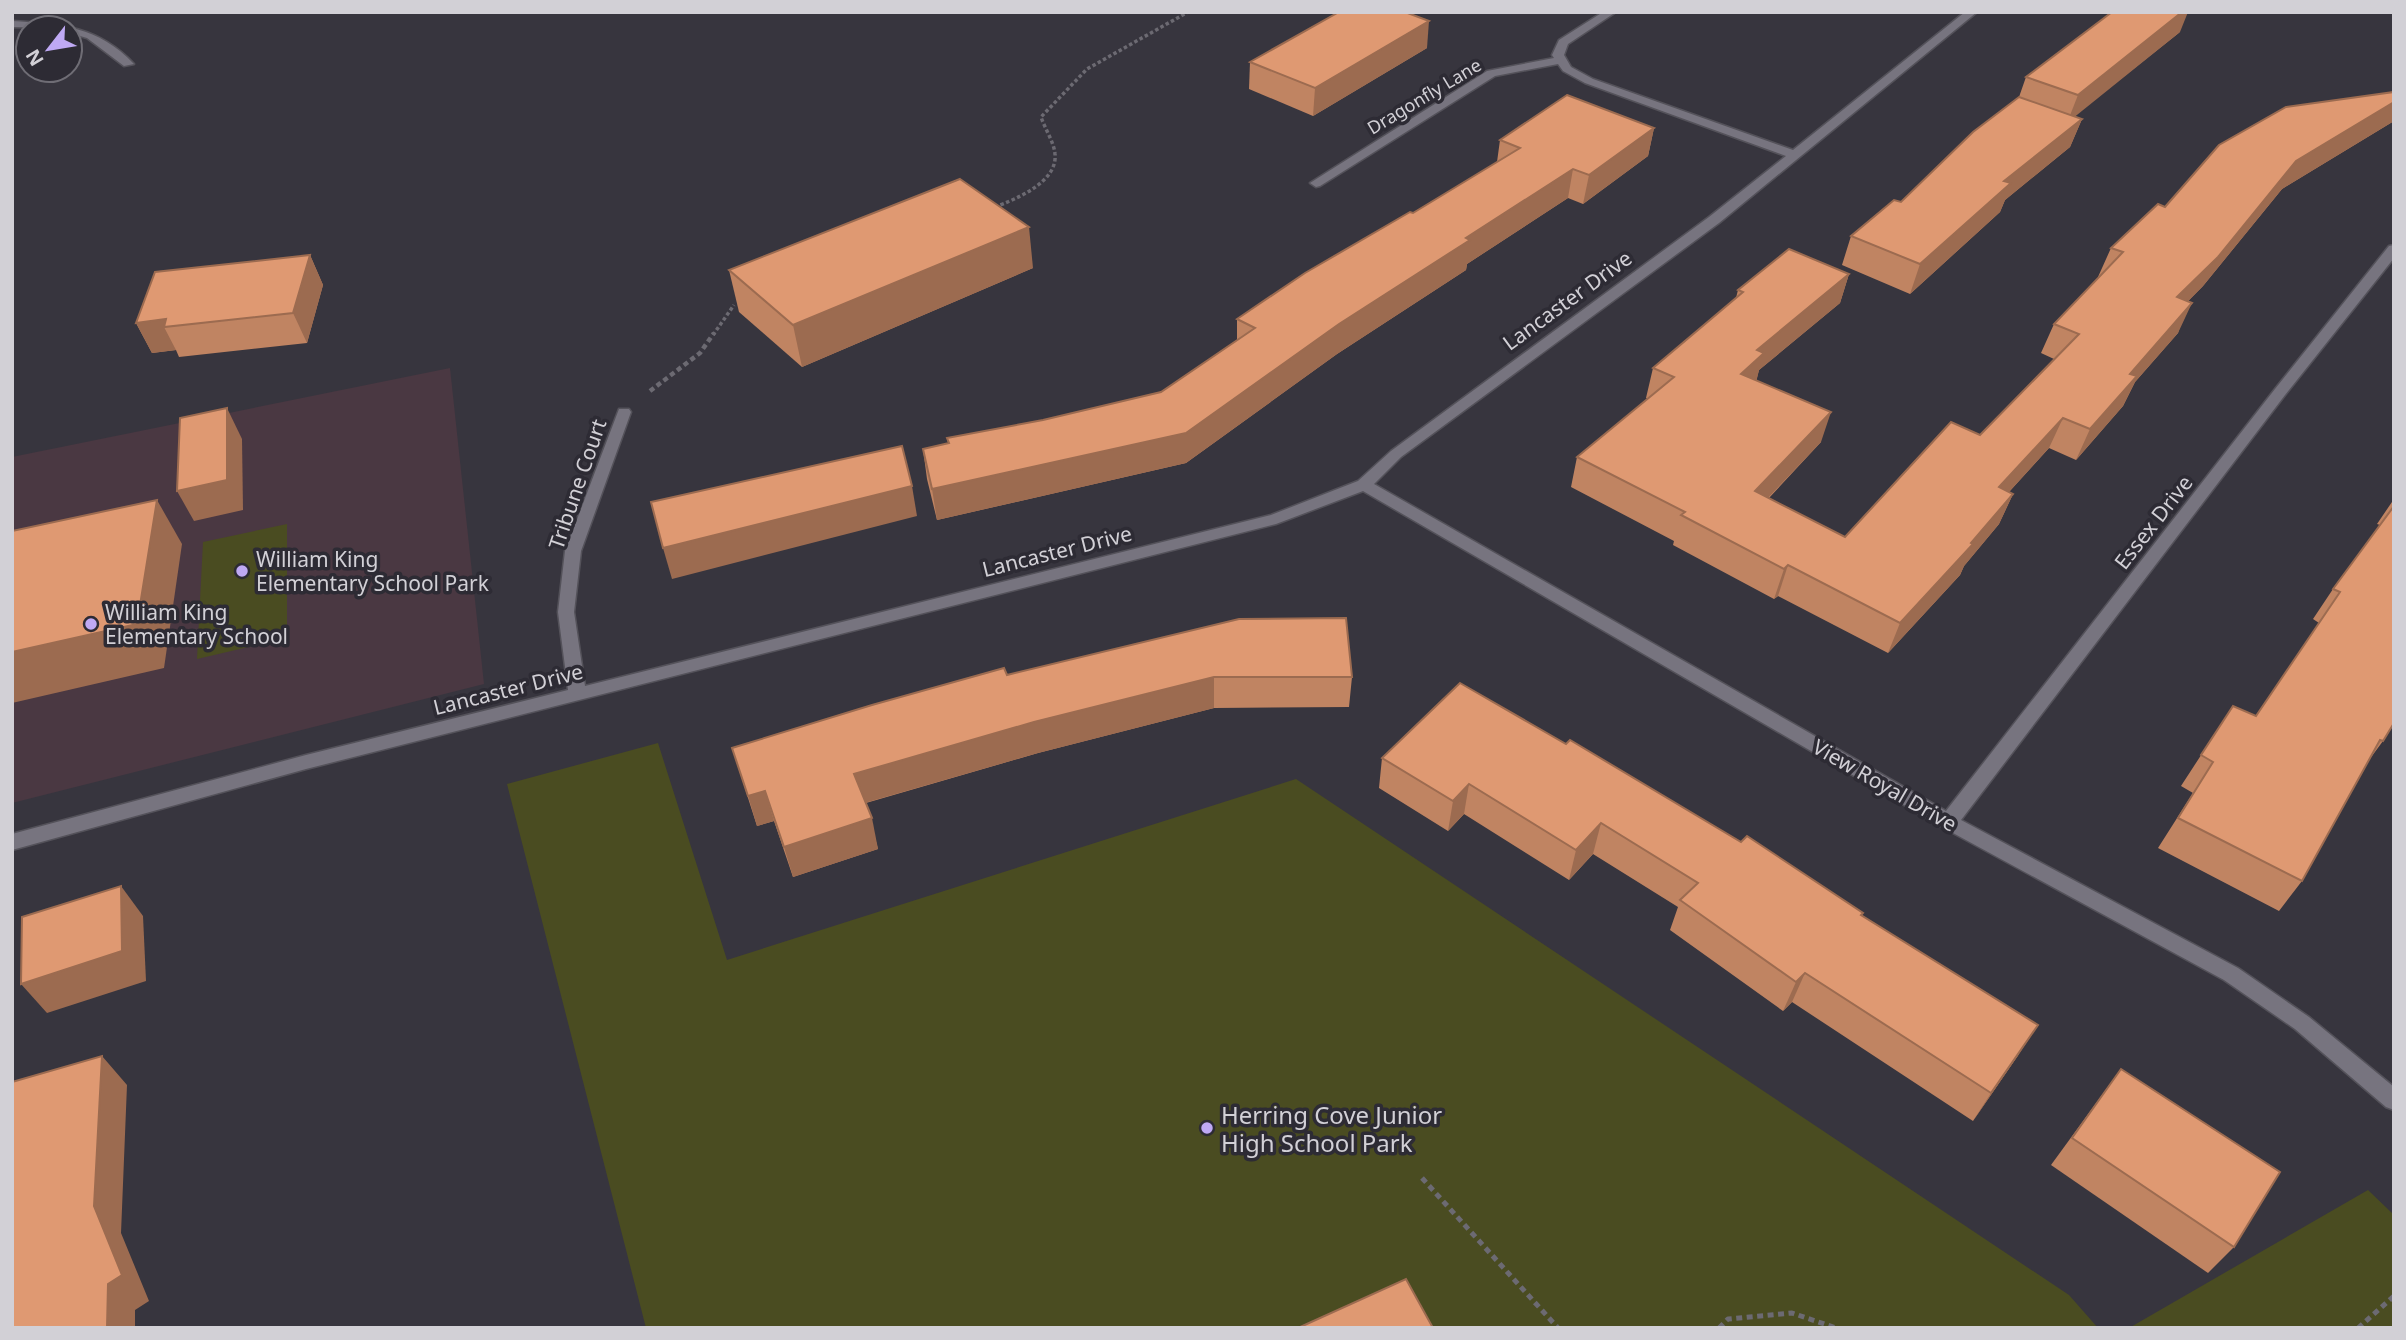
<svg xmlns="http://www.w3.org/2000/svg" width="2406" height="1340" viewBox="0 0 2406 1340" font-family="'Noto Sans',sans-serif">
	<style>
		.education { fill: #4a3842 }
		.green { fill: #4a4c21 }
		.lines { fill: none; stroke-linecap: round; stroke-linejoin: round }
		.minor-casing { stroke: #54525a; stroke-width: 3 }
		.path-far2 { stroke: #6c6a72; stroke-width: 3.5; stroke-dasharray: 3.5 2.5; stroke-linecap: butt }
		.path-far1 { stroke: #6c6a72; stroke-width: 4.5; stroke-dasharray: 5 3.5; stroke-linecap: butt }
		.path { stroke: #6c6a72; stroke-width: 5; stroke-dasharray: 6 4.5; stroke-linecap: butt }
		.minor { fill: #77747f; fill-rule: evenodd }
		.wall { fill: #c08462 }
		.shaded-wall { fill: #9c6b50 }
		.building { fill: #df9972; stroke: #9c6b50; stroke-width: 2 }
		.poi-dot { fill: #bfa9f4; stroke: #2d2b34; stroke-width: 2.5 }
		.labels { text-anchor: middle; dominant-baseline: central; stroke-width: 7; stroke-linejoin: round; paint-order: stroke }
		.far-street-label { font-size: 18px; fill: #d2d0d6; stroke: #2d2b34 }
		.street-label { font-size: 21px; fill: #d2d0d6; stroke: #2d2b34 }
		.poi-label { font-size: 21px; fill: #d2d0d6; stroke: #2d2b34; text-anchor: start }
		.near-poi-label { font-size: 24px; fill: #d2d0d6; stroke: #2d2b34; text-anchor: start }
	</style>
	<rect width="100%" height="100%" fill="#37353e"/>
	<path class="education" d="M450,368L484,684L12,803V457Z"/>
	<g class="green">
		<path d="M287,524V638L197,659L203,542Z"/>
		<path d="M658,743L727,960L1296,779L2069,1295L2098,1328H646L507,784Z"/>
		<path d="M2368,1190L2394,1215V1328H2129Z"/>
	</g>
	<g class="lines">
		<g class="minor-casing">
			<g id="minor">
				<path d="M1603,12H1616L1568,44L1564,55L1571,67L1593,79L1793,150L1965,12H1977L1719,223L1401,457L1374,484L1946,811L2275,389L2389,246L2394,245V258L2285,395L1961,820L2238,968L2309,1017L2394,1087V1110L2386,1107L2295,1029L2224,980L1942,827L1363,491L1276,524L306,769L12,850V834L306,755L568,690L558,612L565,551L619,409H629L631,412L581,551L574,612L585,686L1271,515L1358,481L1391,451L1709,217L1786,156L1585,83L1563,71L1558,64L1495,76L1320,186L1316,187L1310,183L1487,71L1554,58L1552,55L1559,40Z"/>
				<path d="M12,21C61,24 98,26 134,64L124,66L87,38L70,33V28L12,27Z"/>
			</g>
		</g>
		<g class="path-far2">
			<path d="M995,207C1016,199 1058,182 1055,154C1054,142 1045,129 1041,117L1087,69L1188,12"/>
			<path d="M713,335L734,305"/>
		</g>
		<path class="path-far1" d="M650,391L700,353L714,333"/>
		<g class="path">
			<path d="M1422,1178L1558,1328"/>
			<path d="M1719,1328L1728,1319L1792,1313L1836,1328"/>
			<path d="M2358,1328L2394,1296"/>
		</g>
		<use href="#minor" class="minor"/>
	</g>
	<g class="wall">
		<path d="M2180,32L2074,116L2082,119L2070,147L2005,200L2000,212L1910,294L1842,265L1851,236L1901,202L2019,97L2026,77Z"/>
		<path d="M1427,48L1313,116L1249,89L1250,62Z"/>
		<path d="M2394,92V121L2282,189L2203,286L2188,301L2178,333L2135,382L2123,406L2076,460L2049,448L2009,492L2013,494L1999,524L1964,566L1960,575L1888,653L1778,596L1774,599L1673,545L1674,541L1571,487L1577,457L1648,399L1646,398L1653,368L1736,298L1738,290L1849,274L1840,303L1759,370L1756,381L1821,442L1769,498L1845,537L1980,435L2054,359L2041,353L2054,324L2099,277H2098L2111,248L2165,207Z"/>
		<path d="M1654,128L1648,156L1583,204L1568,198L1467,264L1466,270L1337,354L1186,463L937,520L927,479L923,449L948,443L947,438L1043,420L1161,392L1237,340V319L1497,162L1500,140Z"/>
		<path d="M310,255L323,285L307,343L179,357L176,350L152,353L136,323Z"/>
		<path d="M1033,268L802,367L739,312L729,270Z"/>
		<path d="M2394,499V723L2383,741L2369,760L2302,881L2279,911L2158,848L2193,793L2181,786L2233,706L2256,716L2319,623L2313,619L2333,589L2380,525L2377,524Z"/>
		<path d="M1007,675L1352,677L1349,707L1214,708L1038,753L866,803L878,849L793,877L774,821L757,826L732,748Z"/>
		<path d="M1566,744L1741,842L1863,913L1862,915L2019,1054L1973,1121L1792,1002L1783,1011L1670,930L1678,907L1593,854L1569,880L1464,814L1448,831L1379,788L1382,758Z"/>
		<path d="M2121,1069L2234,1247L2208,1273L2051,1165Z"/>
	</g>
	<g class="shaded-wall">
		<path d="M2182,12H2188L2180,32L2067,123L2078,95Z"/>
		<path d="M1429,21L1427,48L1313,116L1315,88Z"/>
		<path d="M2394,102V121L2282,189L2203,286L2163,327L2177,297L2296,161Z"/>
		<path d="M2082,119L2070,147L2005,200L2000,212L1910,294L1920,264L2004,181Z"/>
		<path d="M1654,128L1648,156L1583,204L1589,175Z"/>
		<path d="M1573,169L1568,198L1467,264L1466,270L1337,354L1186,463L937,520L932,489L1339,324L1466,238Z"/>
		<path d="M1029,227L1033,268L802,367L793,325Z"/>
		<path d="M310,255L323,285L307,343L293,313Z"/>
		<path d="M1849,274L1840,303L1759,370L1756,383L1741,374L1757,350Z"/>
		<path d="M2192,303L2178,333L2135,382L2123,406L2076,460L2090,429L2130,374Z"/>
		<path d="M166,319L164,327L176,350L152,353L136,323Z"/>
		<path d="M227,408L242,439L243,510L194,521L177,491Z"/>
		<path d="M1831,412L1821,442L1746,521L1755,491Z"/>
		<path d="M2063,418L2049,448L1986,517L1999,487Z"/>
		<path d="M912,486L917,516L672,579L663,548Z"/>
		<path d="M2013,494L1999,524L1964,566L1960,575L1888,653L1900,623Z"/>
		<path d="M157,500L182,544L164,668L12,703V652Z"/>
		<path d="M1788,565L1778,596L1774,599L1784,569Z"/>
		<path d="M1214,677V708L1038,753L861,804L854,774L1034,722Z"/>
		<path d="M1469,784L1464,814L1448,831L1453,801Z"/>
		<path d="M765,791L774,821L757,826L748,796Z"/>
		<path d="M872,818L878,849L793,877L784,847Z"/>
		<path d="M1601,823L1593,854L1569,880L1576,850Z"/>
		<path d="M121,886L143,916L146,981L47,1013L21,984Z"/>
		<path d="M1805,973L1792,1002L1783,1011L1796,982Z"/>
		<path d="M2038,1025L2019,1054L1973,1121L1991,1093Z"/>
		<path d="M102,1056L127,1085L121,1233L149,1301L135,1310V1328H107L94,1206Z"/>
	</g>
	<g class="building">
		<path d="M1339,12H1405L1429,21L1315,88L1250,62Z"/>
		<path d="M2112,12H2182L2078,95L2026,77Z"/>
		<path d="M2394,92V102L2296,161L2218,257L2177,297L2192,303L2130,374L2137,376L2090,429L2063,418L1999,487L2013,494L1971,543L1973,544L1900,623L1788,565L1784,569L1681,515L1685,512L1577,457L1674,377L1653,368L1743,292L1738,290L1789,249L1849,274L1757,350L1764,353L1741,374L1831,412L1755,491L1845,537L1951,422L1980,435L2079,334L2054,324L2123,252L2111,248L2158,204L2165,207L2219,145L2286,107Z"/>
		<path d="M1567,95L1654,128L1589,175L1573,169L1466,238L1470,240L1339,324L1186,433L932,489L923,449L949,443L947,438L1043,420L1161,392L1255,328L1237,319L1305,273L1410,212L1413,213L1520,148L1500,140Z"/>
		<path d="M2019,97L2082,119L2004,181L2011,183L1920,264L1851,236L1894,200L1901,202L1973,132Z"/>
		<path d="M960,179L1029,227L793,325L729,270Z"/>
		<path d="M310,255L293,313L164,327L166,319L136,323L155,272Z"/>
		<path d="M227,408V480L177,491L180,418Z"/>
		<path d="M902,446L912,486L663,548L651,502Z"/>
		<path d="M157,500L137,624L12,652V531Z"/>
		<path d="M2394,506V723L2383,741L2380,740L2302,881L2178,818L2213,762L2201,755L2233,706L2256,716L2340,592L2333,589Z"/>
		<path d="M1346,618L1352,677H1214L1034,722L854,774L872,818L784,847L765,791L748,796L732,748L872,705L1004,668L1007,675L1239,619Z"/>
		<path d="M1460,683L1566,744L1570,740L1741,842L1747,836L1863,913L1861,915L2038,1025L1991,1093L1805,973L1796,982L1680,900L1698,883L1601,823L1576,850L1469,784L1453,801L1382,758Z"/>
		<path d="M121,886L122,951L21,984L22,917Z"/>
		<path d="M102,1056L94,1206L122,1275L108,1284L107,1328H12V1082Z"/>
		<path d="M2121,1069L2280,1172L2234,1247L2072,1138Z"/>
		<path d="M1406,1279L1433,1328H1298Z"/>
	</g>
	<g class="poi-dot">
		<circle cx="242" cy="571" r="7"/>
		<circle cx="91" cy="624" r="7"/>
		<circle cx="1207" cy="1128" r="7"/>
	</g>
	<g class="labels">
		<g class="far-street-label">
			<text transform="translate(1424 96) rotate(-31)">Dragonfly Lane</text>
		</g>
		<g class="street-label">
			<text transform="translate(1567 300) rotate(-36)">Lancaster Drive</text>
			<text transform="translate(577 484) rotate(-71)">Tribune Court</text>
			<text transform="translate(2153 522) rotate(-52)">Essex Drive</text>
			<text transform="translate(1057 551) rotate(-14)">Lancaster Drive</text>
			<text transform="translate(508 689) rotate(-14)">Lancaster Drive</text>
			<text transform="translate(1885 785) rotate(30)">View Royal Drive</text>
		</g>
		<g class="poi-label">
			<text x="256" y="559">William King<tspan x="256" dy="24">Elementary School Park</tspan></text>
			<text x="105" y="612">William King<tspan x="105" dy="24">Elementary School</tspan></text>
		</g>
		<g class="near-poi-label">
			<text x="1221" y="1114">Herring Cove Junior<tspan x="1221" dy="28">High School Park</tspan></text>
		</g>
	</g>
	<rect width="2406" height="1340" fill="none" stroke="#d2d0d6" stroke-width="28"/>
	<g transform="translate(49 49) rotate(239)"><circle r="33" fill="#2d2b34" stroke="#6f6d75" stroke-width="2"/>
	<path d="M0-5L12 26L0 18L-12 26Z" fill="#bfa9f4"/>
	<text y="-10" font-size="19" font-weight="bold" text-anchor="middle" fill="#d2d0d6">N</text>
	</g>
</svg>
